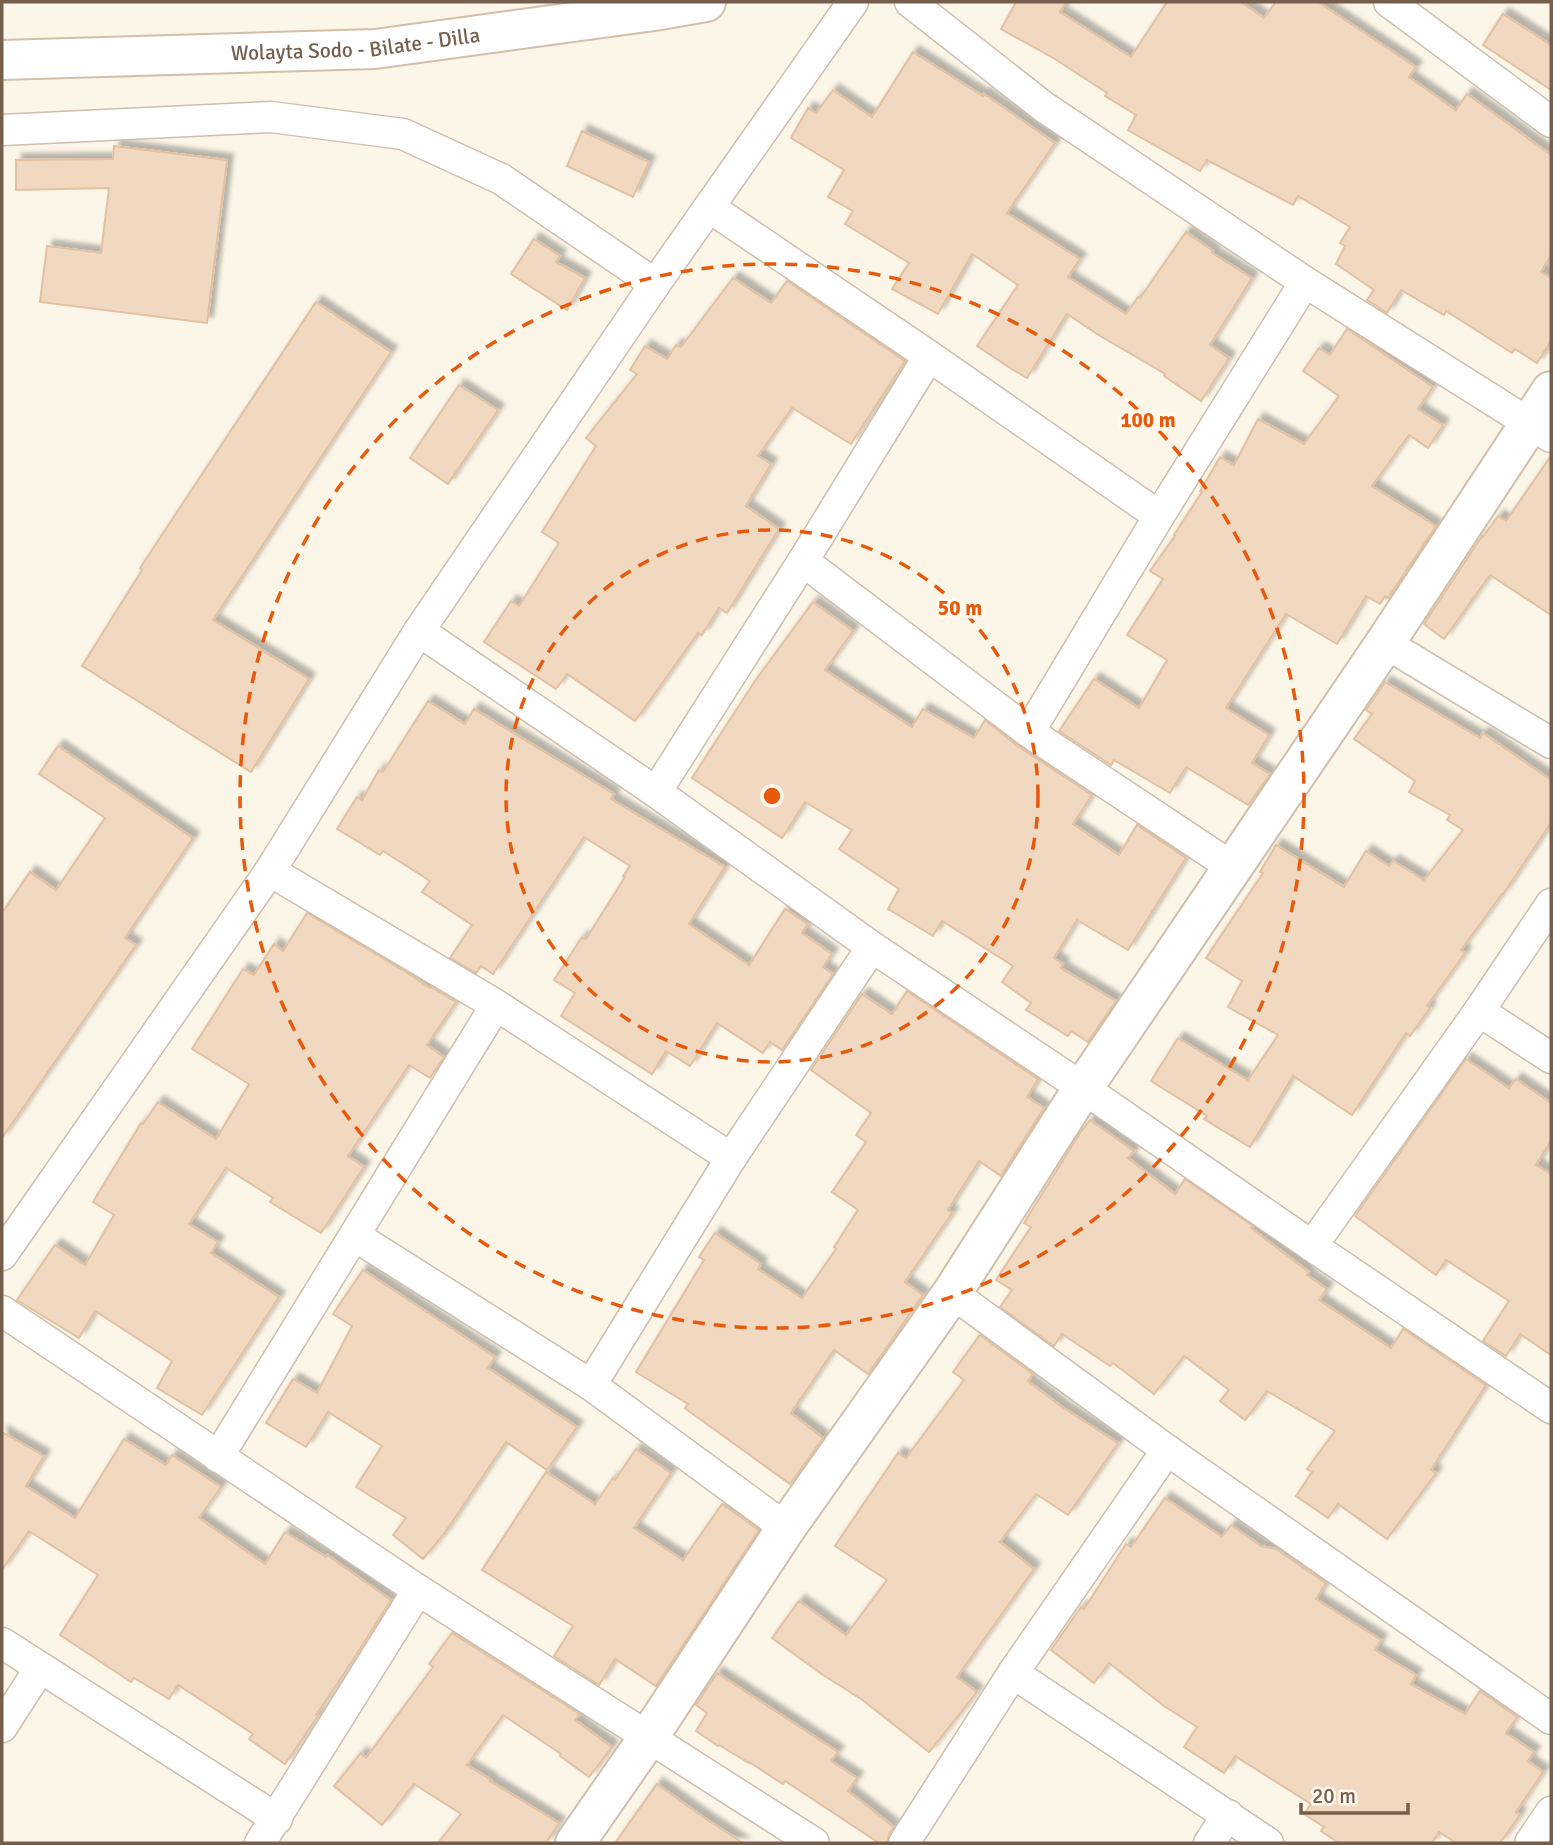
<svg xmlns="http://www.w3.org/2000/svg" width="1553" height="1845" viewBox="0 0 1553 1845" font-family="Signika,sans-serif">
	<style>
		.building { fill: #f1d8c0; stroke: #e3c0a0; stroke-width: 2; filter: url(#shadow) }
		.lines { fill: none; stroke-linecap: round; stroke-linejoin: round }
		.street-casing { stroke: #cebeae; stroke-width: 33 }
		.secondary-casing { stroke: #d1bfab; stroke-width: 42 }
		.street { stroke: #fff; stroke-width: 30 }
		.secondary { stroke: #fff; stroke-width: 38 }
		.ring { fill: none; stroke: #e8590c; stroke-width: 3.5; stroke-dasharray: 12 9 }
		.labels { text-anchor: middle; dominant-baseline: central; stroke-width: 7; stroke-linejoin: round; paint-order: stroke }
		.street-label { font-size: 21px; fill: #755e4c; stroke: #fff9ee }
		.centre { fill: #e8590c; stroke: #fff9ee; stroke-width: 3.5 }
		.ring-label { font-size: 21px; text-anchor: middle; font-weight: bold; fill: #e8590c; stroke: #fff9ee; stroke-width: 7; stroke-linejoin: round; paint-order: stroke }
	</style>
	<defs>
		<filter id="shadow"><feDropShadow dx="6" dy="-6" stdDeviation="2" flood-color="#0004"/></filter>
	</defs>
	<rect width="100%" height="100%" fill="#fcf6e8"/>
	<g class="building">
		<path d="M1016,2H1066L1060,12L1131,57L1167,2H1241L1264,18L1276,2H1318L1416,67L1409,77L1456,110L1467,94L1551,155V255L1541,272L1551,278V341L1537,363L1515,349L1512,353L1446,311L1444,315L1401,290L1387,313L1367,300L1374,290L1336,264L1345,246L1340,243L1350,227L1298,196L1293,205L1207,160L1200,171L1128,130L1136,115L1105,96L1107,93L1055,59L1001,29Z"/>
		<path d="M1503,14L1551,45V90L1483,45Z"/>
		<path d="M913,52L983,96L984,94L1055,143L1007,213L1080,259L1068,277L1126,314L1138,297L1140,298L1186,232L1213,251L1212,253L1252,278L1210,345L1229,358L1201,401L1164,376L1165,374L1097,334L1067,314L1027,378L1010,368L977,346L1018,285L972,254L938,314L892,289L909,263L845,224L853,211L828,197L844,170L791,138L808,108L816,113L833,90L872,117Z"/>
		<path d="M582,131L649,162L633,197L567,166Z"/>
		<path d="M114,146L227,160L207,323L40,302L47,246L101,253L109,188L16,190V160L113,159Z"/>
		<path d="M534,239L560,256L556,262L585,278L567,310L511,274Z"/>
		<path d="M733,278L771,303L787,281L905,361L851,444L792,408L758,456L771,464L746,506L779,529L727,613L719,608L702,635L698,633L635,721L567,674L556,689L484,642L511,601L519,606L559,543L542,532L596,446L586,438L637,374L630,370L645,346L667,359L676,345L681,347Z"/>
		<path d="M316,302L391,352L213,620L309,679L251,772L82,666L142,570L140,568Z"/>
		<path d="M1347,329L1433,387L1418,409L1443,425L1428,448L1409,435L1372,486L1436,526L1388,598L1385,596L1380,604L1366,596L1337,644L1286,614L1226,708L1269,735L1252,763L1270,774L1248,805L1186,767L1170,793L1114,760L1111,765L1059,731L1094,679L1139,708L1167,660L1127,635L1163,579L1150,571L1175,536L1174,535L1202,492L1200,491L1220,457L1234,465L1258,419L1304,444L1339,396L1303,371L1319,348L1330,355Z"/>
		<path d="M459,385L498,410L448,484L410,458Z"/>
		<path d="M1551,456V615L1490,575L1444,639L1424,624L1482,536L1483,537L1498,516L1506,521Z"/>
		<path d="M813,602L853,631L825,670L912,727L923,709L974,738L985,720L1019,747L1092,795L1073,824L1119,855L1137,825L1186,858L1128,950L1077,920L1054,958L1063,964L1061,968L1116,1001L1088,1042L1071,1031L1068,1036L1026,1010L1031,1003L1002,982L1013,966L942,921L933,936L888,909L899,889L839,849L852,830L805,802L782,838L692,778L755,681Z"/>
		<path d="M1385,682L1480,738L1483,733L1551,780V823L1503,894H1502L1461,950L1465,953L1427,1006L1430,1008L1410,1036L1406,1033L1352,1115L1293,1076L1250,1147L1204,1119L1207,1116L1151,1081L1178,1038L1248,1080L1278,1035L1228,1007L1242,981L1206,958L1263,873L1260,872L1276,845L1344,887L1366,851L1389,866L1393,861L1424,880L1463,830L1447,820L1450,815L1409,792L1415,781L1354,739L1372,714L1366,710Z"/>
		<path d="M428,701L465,724L474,709L614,794L611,799L725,867L689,924L749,965L785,909L808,924L802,933L832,954L823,967L833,974L782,1050L770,1042L763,1053L717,1023L690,1066L666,1051L652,1074L561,1016L575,993L554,980L582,937L586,939L625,877L623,876L630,866L584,837L493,974L481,966L476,973L450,958L472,925L422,892L430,881L383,851L380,855L337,829L357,797L362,800L379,770L383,772Z"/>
		<path d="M58,746L193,838L125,938L136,945L2,1138V913L30,872L56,890L105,818L39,774Z"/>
		<path d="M307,913L406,972L430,988L431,987L456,1002L427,1045L444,1057L430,1078L409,1065L348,1156L364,1167L321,1233L270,1202L273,1198L226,1168L189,1224L218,1242L211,1253L279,1297L202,1415L157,1388L172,1361L95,1311L79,1338L17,1300L55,1245L85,1265L114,1215L93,1202L141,1123L143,1124L158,1102L216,1139L249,1084L192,1049L243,969L254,975L274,944L283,951Z"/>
		<path d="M907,991L1038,1079L1027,1097L1044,1108L1001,1176L979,1161L948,1210L952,1213L905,1282L923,1295L868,1374L834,1350L791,1413L823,1438L790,1484L690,1412L685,1408L688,1404L636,1372L704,1260L699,1257L715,1233L761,1264L758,1269L802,1298L836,1249L834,1247L858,1210L832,1192L866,1142L856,1135L871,1113L811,1070L862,994L892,1014Z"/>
		<path d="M1466,1059L1509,1088L1516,1079L1551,1103V1141L1536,1165L1551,1174V1355L1520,1334L1506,1356L1483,1341L1509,1301L1446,1260L1436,1275L1355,1216Z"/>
		<path d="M1090,1120L1134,1151L1128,1158L1175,1194L1185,1179L1253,1226L1251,1228L1309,1272L1307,1275L1327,1289L1319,1300L1391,1348L1403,1329L1486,1385L1431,1470L1436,1473L1387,1539L1338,1504L1328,1518L1296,1496L1312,1472L1307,1469L1335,1431L1267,1391L1245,1420L1220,1401L1229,1390L1184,1356L1154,1394L1113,1363L1110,1366L1062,1334L1054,1346L1000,1307L1012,1290L996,1280L1031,1227L1024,1223L1080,1133Z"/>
		<path d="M363,1270L495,1357L488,1368L577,1427L547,1470L506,1442L444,1534L423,1559L393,1535L406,1518L356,1487L382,1446L328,1412L306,1447L266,1423L293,1379L317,1393L352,1326L333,1314Z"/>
		<path d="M980,1335L1033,1374L1028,1381L1062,1407L1118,1443L1068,1515L1036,1494L1000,1542L1034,1569L957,1677L977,1692L929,1752L861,1699L823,1675L772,1638L799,1601L846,1635L887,1580L835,1546L898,1453L906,1458L964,1380L953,1372Z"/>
		<path d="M2,1432L44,1456L26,1486L75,1518L124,1439L166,1465L172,1455L221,1487L199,1518L265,1564L285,1532L326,1557L327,1555L391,1600L351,1663L316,1715L318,1716L285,1764L249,1739L253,1734L178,1685L169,1699L134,1678L131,1682L60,1635L98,1575L29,1531L2,1570Z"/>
		<path d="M636,1449L671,1473L634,1528L683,1560L722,1504L759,1530L656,1686L615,1659L599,1685L554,1656L573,1626L482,1570L546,1472L595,1504L613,1478L615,1480Z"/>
		<path d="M1165,1498L1222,1537L1231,1525L1261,1546L1276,1549L1326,1583L1316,1599L1381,1640L1375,1650L1416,1675L1411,1684L1465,1714L1480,1691L1517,1717L1506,1733L1534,1752L1528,1761L1543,1772L1516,1812L1520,1815L1500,1843H1456L1439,1832L1432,1843H1339L1321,1831L1324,1827L1304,1814L1311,1804L1235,1756L1224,1773L1184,1747L1197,1727L1164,1706L1109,1663L1094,1683L1051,1650L1081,1607L1084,1609L1126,1544L1131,1547Z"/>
		<path d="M452,1633L580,1714L575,1720L612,1747L589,1777L560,1756L561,1754L503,1715L467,1765L491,1780L490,1781L559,1823L546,1843H438L461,1814L414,1784L382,1825L334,1786L361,1753L366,1758L433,1667L429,1664Z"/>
		<path d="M717,1673L838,1752L831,1761L857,1778L848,1791L894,1827L889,1834L887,1843H879L785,1781L783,1784L749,1762V1763L719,1745L718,1746L696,1731L707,1713L696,1705Z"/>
		<path d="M657,1784L706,1819L743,1843H615Z"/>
	</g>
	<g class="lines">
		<g class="street-casing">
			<g id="street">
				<path d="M910,2L1044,107L1305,282L1551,437"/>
				<path d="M1389,2L1551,122"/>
				<path d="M2,130L271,117L403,134L501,179L655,284"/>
				<path d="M709,207L929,356L1159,516"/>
				<path d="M803,561L1029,732L1232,867"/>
				<path d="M419,631L656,792L872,947L1083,1088L1312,1246L1551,1408"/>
				<path d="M1385,643L1551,743"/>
				<path d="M1029,732L1159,516L1305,282"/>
				<path d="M656,792L803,561L929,356"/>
				<path d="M270,871L496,1005L731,1158"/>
				<path d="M1479,1011L1551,1058"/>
				<path d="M355,1236L591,1385L786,1528"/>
				<path d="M1312,1246L1479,1011L1551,904"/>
				<path d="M2,1255L270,871L419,631L655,284L853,2"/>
				<path d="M952,1293L1167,1450L1551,1719"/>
				<path d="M2,1311L418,1590L814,1843"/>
				<path d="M591,1385L731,1158L872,947"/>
				<path d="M218,1457L496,1005"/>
				<path d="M2,1643L277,1819"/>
				<path d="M1013,1673L1268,1843"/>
				<path d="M2,1727L40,1668"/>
				<path d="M260,1843L418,1590"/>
				<path d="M904,1843L1013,1673L1167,1450"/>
				<path d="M1209,1843L1228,1815"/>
				<path d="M1530,1843L1551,1812"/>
			</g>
		</g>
		<g class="secondary-casing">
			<g id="secondary">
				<path id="s1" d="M2,60L375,49L654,11L706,2"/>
				<path d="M575,1843L648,1738L786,1528L952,1293L1083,1088L1385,643L1551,391"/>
			</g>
		</g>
		<use href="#street" class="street"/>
		<use href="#secondary" class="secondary"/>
	</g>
	<g class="ring">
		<circle cx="772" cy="796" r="266"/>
		<circle cx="772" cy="796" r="532"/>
	</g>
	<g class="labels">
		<g class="street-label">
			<text stroke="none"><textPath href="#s1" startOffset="354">Wolayta Sodo - Bilate - Dilla</textPath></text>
		</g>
	</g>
	<circle cx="772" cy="796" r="10" class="centre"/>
	<g class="ring-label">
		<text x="1148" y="427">100 m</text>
		<text x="960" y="615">50 m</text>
	</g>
	<rect width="1553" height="1845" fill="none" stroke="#755e4c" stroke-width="7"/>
	<path d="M1301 1803v10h107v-10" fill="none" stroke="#755e4c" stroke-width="3.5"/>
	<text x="1312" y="1803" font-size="21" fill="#755e4c" stroke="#fff9ee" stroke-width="5" paint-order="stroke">20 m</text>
</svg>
